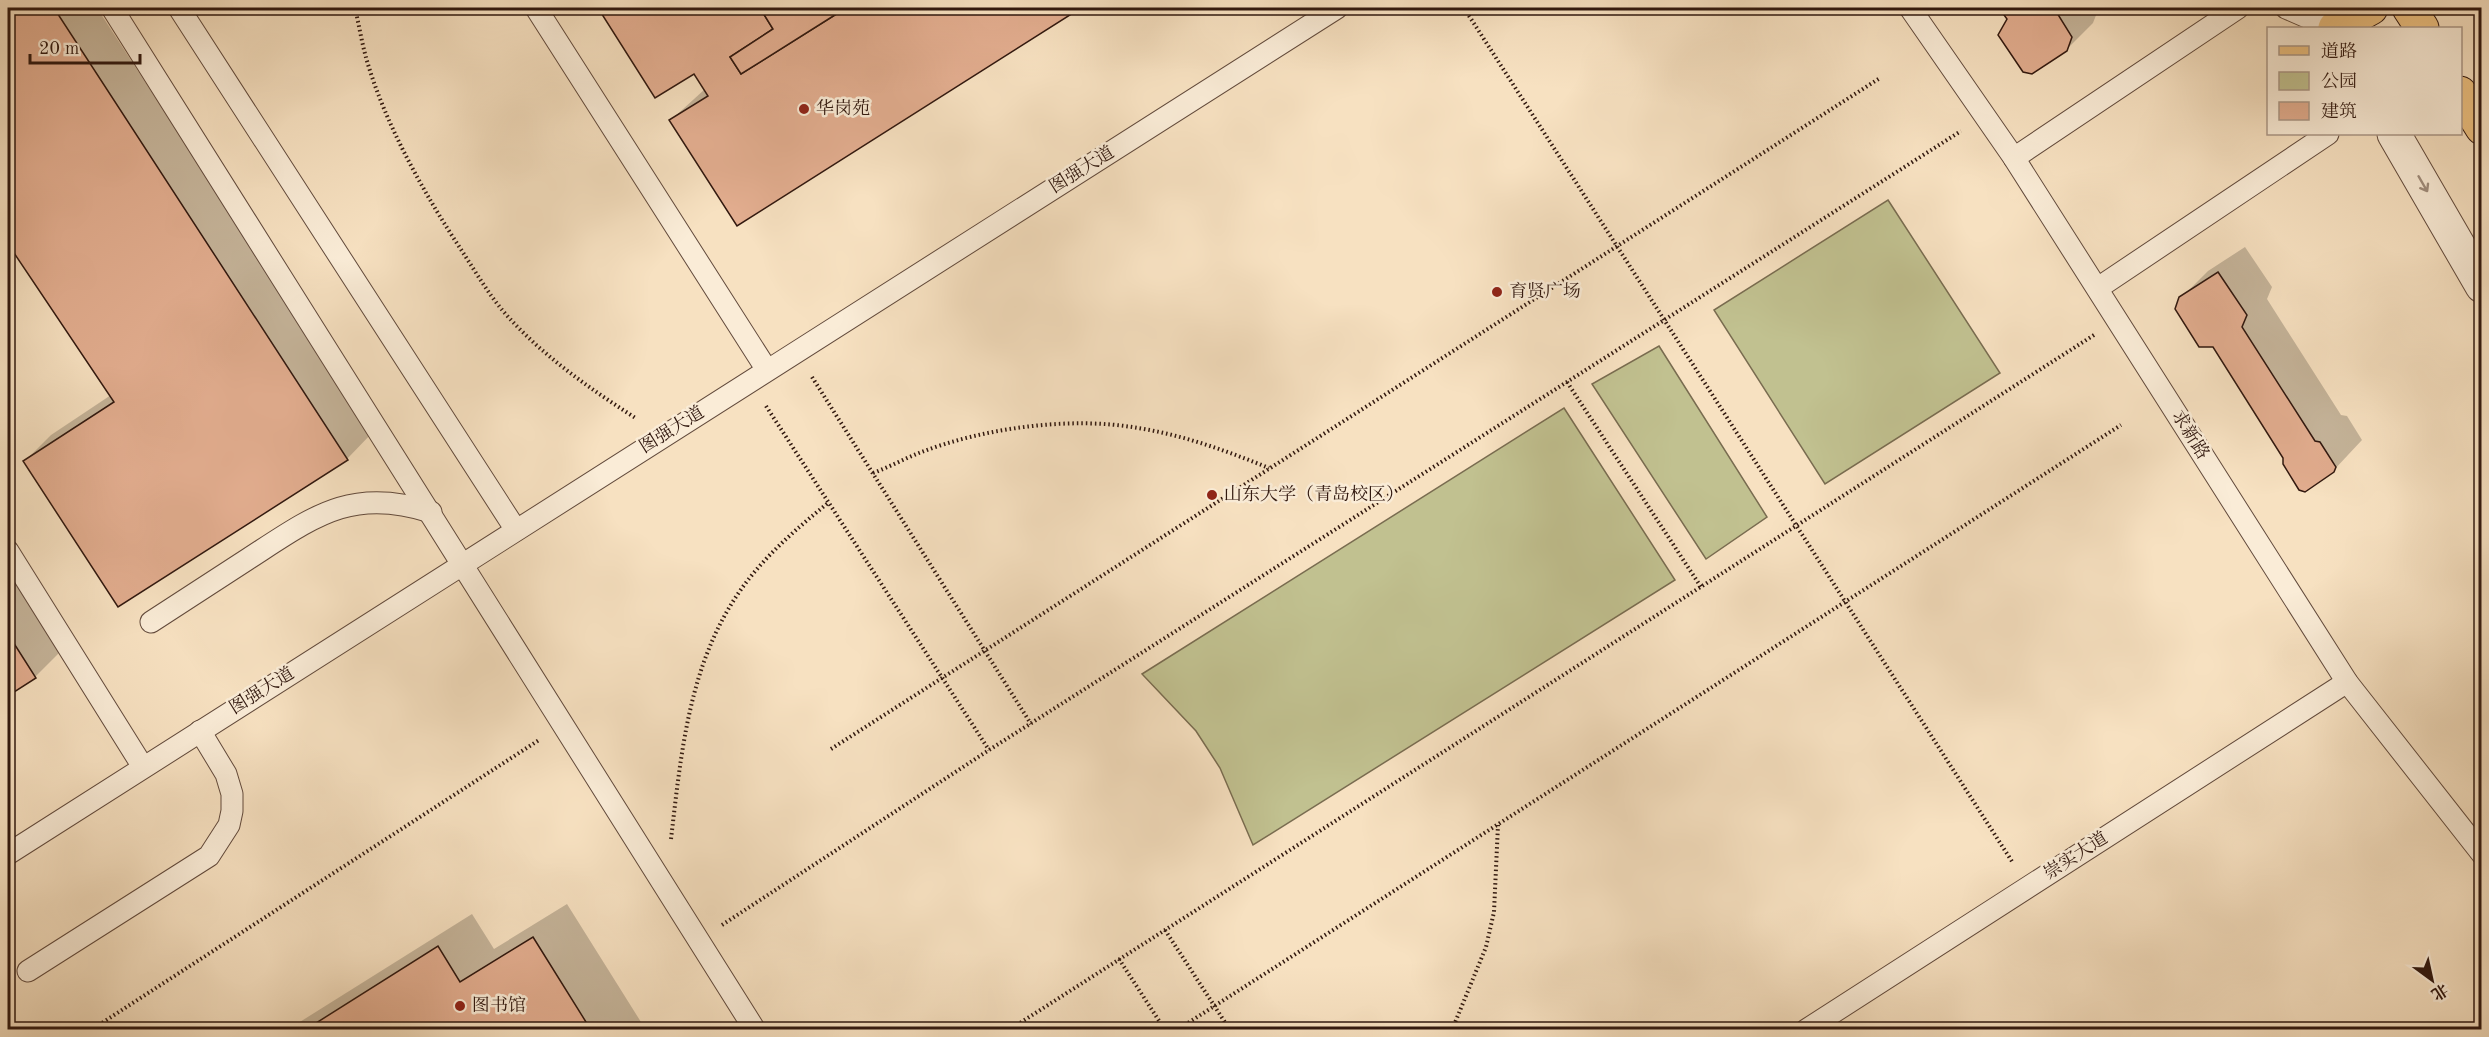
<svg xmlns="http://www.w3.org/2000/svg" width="2489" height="1037" viewBox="0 0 2489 1037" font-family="'Old Standard TT','Noto Serif SC',serif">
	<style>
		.green { fill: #c1c190; stroke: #796c50; stroke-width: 1.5 }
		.shadow { fill: #0003 }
		.building { fill: #e2ad8f; stroke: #31180f; stroke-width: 1.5 }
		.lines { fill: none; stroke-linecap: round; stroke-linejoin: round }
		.service-casing { stroke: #624a3c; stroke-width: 23 }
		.tertiary-casing { stroke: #624a3c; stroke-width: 35 }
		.primary-casing { stroke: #31180f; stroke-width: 35 }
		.trunk-casing { stroke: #31180f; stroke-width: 35 }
		.path { stroke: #31180f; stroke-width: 4; stroke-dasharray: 1.5 3; stroke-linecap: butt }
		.service { stroke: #faecd7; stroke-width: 21 }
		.tertiary { stroke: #faecd7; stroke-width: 33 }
		.primary { stroke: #ecc080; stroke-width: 33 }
		.trunk { stroke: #ecc080; stroke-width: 33 }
		.oneway { stroke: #a08d7d }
		.poi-dot { fill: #8f2418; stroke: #faecd7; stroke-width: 2 }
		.labels { text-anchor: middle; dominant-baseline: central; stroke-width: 5; stroke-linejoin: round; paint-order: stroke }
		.poi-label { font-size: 18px; fill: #31180f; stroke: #faecd7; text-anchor: start }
		.street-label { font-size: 18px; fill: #31180f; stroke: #faecd7 }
	</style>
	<rect width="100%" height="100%" fill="#f7e1c1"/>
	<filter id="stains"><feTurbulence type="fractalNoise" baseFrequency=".00333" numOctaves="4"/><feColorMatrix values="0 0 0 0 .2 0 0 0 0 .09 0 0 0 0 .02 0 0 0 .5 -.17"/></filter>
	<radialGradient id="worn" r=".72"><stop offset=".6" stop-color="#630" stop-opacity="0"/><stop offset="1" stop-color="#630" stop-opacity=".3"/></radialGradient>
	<g class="green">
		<path d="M1888,200L2000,373L1825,484L1714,310Z"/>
		<path d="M1659,346L1767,517L1706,559L1592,384Z"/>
		<path d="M1564,408L1675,580L1253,845L1220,768L1196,731L1142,674Z"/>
	</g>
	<g class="shadow">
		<path d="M8,8H97L373,432L347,459L25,461L51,435L111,395L8,241Z"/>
		<path d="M600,8H1078L737,224L671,120L705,89L694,72L656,96Z"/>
		<path d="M2001,8H2097L2098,10L2093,23L2066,50L2008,19Z"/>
		<path d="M2245,247L2272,287L2267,299L2341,415L2347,416L2362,440L2333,471L2285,458L2181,298L2208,271Z"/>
		<path d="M8,566L61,651L35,677L8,694Z"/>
		<path d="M567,904L646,1030H287L472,914L494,949Z"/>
	</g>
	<g class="building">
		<path d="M8,8H54L348,460L118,607L23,461L114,402L8,244Z"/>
		<path d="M598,8H760L773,29L730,57L741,74L846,8H1081L737,226L669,120L708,96L694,74L655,98Z"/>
		<path d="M760,8H846L741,74L730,57L773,29Z"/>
		<path d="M1999,8H2054L2072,37L2067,51L2032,74L2023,72L1998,35L2007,19Z"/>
		<path d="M2218,272L2247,315L2242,327L2315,441L2320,442L2336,467L2334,472L2305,492L2299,490L2283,464V458L2213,347H2199L2175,309L2179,297Z"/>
		<path d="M8,634L36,678L8,696Z"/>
		<path d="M533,937L591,1030H305L438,946L460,982Z"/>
	</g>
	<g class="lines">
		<g class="service-casing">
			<g id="service">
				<path d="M112,8L755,1030"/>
				<path d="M179,8L516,530"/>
				<path d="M536,8L767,370"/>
				<path d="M1910,8L2014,158L2347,682L2482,854"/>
				<path d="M2286,8L2332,28"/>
				<path d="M2014,158L2238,8"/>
				<path d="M2098,288L2328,134"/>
				<path d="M8,551L143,767"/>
				<path d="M151,622C183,601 216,580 248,559C313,517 351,486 431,512"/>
				<path d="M8,854L1337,8"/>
				<path d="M28,971L209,856L229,825L232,811V794L226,774L200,731"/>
				<path d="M1806,1030L2347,682"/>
			</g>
		</g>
		<g class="tertiary-casing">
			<path id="tertiary" d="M2394,134L2482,286"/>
		</g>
		<g class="primary-casing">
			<path id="primary" d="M2335,28L2371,8"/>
		</g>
		<g class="trunk-casing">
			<g id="trunk">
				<path d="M2409,8L2422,28"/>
				<path d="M2460,93L2482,128"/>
			</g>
		</g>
		<g class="path">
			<path d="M355,8C359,25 362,44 367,61C386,126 425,195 462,251C475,271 488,293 503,311C541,355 589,388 637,419"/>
			<path d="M1464,8L2013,863"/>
			<path d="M812,377L1031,724"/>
			<path d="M1567,382L1701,587"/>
			<path d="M766,406L989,750"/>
			<path d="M873,473C889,467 904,459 919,453C983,428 1070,416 1138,428C1183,435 1227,451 1269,468"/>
			<path d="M831,749L1880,78"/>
			<path d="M671,839C682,746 690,651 752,575C774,548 801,525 828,503"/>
			<path d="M722,925L989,750L1961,131"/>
			<path d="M1165,930L1230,1030"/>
			<path d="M1119,959L1165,1030"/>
			<path d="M91,1030L539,740"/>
			<path d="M1009,1030L2094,335"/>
			<path d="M1177,1030L2121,425"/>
			<path d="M1452,1030L1486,947L1494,912L1498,825"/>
		</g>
		<use href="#service" class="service"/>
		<use href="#tertiary" class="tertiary"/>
		<use href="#primary" class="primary"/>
		<use href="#trunk" class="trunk"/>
	</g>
	<defs><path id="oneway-shaft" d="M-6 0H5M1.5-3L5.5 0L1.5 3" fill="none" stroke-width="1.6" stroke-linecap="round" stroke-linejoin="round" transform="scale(1.5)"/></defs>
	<use class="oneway" href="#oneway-shaft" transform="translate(2423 184) rotate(60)"/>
	<g class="poi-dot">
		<circle cx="804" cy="109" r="6"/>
		<circle cx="1497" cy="292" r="6"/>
		<circle cx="1212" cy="495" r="6"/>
		<circle cx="460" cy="1006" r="6"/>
	</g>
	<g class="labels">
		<g class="poi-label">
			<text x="816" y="109">华岗苑</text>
			<text x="1509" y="292">育贤广场</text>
			<text x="1224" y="495">山东大学（青岛校区）</text>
			<text x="472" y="1006">图书馆</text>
		</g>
		<g class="street-label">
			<text transform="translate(1082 170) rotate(-32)">图强大道</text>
			<text transform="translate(672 430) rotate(-32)">图强大道</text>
			<text transform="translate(2190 435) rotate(58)">求新路</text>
			<text transform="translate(262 691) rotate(-32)">图强大道</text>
			<text transform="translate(2076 856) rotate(-33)">崇实大道</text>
		</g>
	</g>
	<rect width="2489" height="1037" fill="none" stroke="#f7e1c1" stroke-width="30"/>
	<rect x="9" y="9" width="2471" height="1019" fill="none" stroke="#31180f" stroke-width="3"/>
	<rect x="15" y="15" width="2459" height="1007" fill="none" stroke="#31180f" stroke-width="1.5"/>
	<rect x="2267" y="27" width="195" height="108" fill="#faecd7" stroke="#aa9787" stroke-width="1.5"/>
	<rect x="2279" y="46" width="30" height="9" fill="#ecc080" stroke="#aa9787" stroke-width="1.5"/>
	<text x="2321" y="57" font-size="18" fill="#31180f">道路</text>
	<rect x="2279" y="72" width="30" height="18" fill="#c1c190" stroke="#aa9787" stroke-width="1.5"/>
	<text x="2321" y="87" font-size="18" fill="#31180f">公园</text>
	<rect x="2279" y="102" width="30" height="18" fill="#e2ad8f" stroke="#aa9787" stroke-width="1.5"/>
	<text x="2321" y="117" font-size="18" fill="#31180f">建筑</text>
	<g transform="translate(2432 980) rotate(147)" stroke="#faecd7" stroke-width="4.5" paint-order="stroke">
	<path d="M0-4.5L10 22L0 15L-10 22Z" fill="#31180f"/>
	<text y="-9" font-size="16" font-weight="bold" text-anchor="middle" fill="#31180f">北</text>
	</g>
	<path d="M30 54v9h110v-9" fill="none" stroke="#31180f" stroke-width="3"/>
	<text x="39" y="54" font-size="18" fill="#31180f" stroke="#faecd7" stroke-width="4.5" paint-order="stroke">20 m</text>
	<rect width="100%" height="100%" filter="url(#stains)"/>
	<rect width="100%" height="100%" fill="url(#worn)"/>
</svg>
